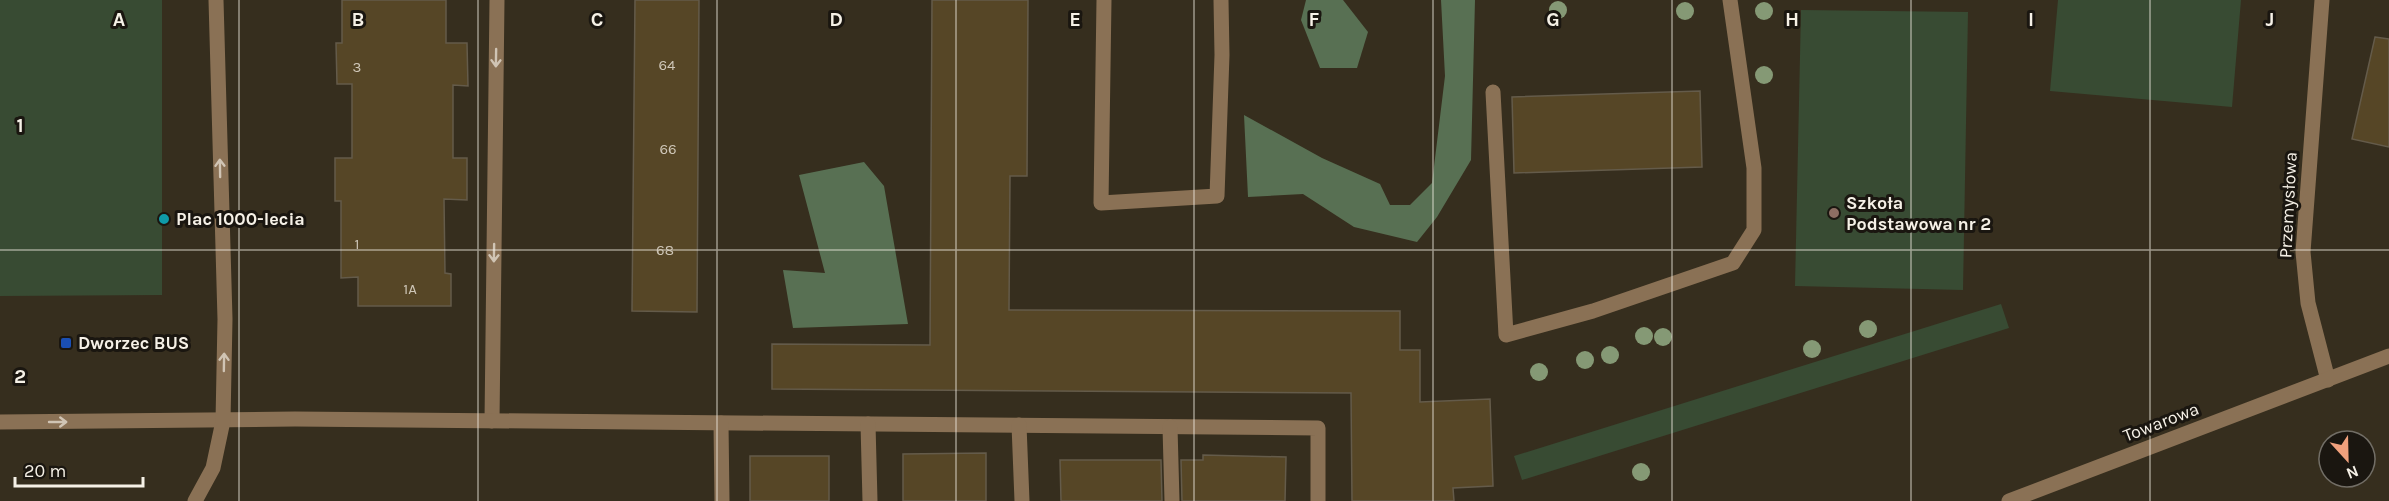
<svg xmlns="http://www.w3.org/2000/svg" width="2389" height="501" viewBox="0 0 2389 501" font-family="Karla,sans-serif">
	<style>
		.green { fill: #384b33 }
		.forest { fill: #587053 }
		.building { fill: #564626; stroke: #645b4a; stroke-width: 1.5 }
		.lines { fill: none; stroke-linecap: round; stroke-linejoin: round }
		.minor { stroke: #8a7155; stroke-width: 15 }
		.tree { fill: #859975 }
		.oneway { stroke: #d0c4b4 }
		.grid { fill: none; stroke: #f6f1e7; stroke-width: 1.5; stroke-opacity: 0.55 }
		.education-dot { fill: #8d6e63; stroke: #1a1610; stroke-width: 2 }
		.culture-dot { fill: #0f9aa8; stroke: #1a1610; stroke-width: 2 }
		.transit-dot { fill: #1a4fb4; stroke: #1a1610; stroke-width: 2 }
		.labels { text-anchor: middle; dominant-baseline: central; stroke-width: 6; stroke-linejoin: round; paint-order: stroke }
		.number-label { font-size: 15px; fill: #cec6b7 }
		.poi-label { font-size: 18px; font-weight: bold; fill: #f6f1e7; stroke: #1a1610; text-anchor: start }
		.street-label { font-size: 18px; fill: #f6f1e7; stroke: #1a1610 }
		.grid-label { font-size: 20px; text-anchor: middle; font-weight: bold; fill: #f6f1e7; stroke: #1a1610; stroke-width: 6; stroke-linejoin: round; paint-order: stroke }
	</style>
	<rect width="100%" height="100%" fill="#362e1e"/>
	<g class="green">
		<path d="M0,0H162V295L0,296Z"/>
		<path d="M2058,0H2241L2232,107L2050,91Z"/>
		<path d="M1801,10L1968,12L1963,290L1795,286Z"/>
		<path d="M2001,304L2009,328L1522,480L1514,456Z"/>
	</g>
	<g class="forest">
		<path d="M1306,0H1343L1368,32L1357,68H1320L1301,20Z"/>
		<path d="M1441,0H1475L1471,160L1437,217L1417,242L1354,227L1303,194L1248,197L1244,115L1322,158L1380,184L1390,205H1410L1432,183L1445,76Z"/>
		<path d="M864,162L884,186L908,324L793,328L783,270L825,273L799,175Z"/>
	</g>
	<g class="building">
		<path d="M342,0H446V43H467L468,86L453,85V158H467V200L444,199L445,273L451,274V306H358V277L341,278V201H335V158H352V84H337L336,43H342Z"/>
		<path d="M635,0H699L697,312L632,311Z"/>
		<path d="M932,0H1028L1027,176H1010L1009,310L1400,311V350H1420V402L1490,399L1493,486L1453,488L1454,501H1352L1351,393L772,389V344L930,345Z"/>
		<path d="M2375,37L2389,39V147L2352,139Z"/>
		<path d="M1700,91L1702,167L1514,173L1512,97Z"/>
		<path d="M986,453V501H903V454Z"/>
		<path d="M1203,455L1286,457L1285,501H1182L1181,460H1203Z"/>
		<rect x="750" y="456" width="79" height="45"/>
		<path d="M1060,460H1161L1162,501H1061Z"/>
	</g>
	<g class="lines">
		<g class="minor">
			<path d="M1104,0L1101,203L1217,196L1222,55L1221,0"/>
			<path d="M2322,0L2303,252L2308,303L2328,380"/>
			<path d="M1493,92L1506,335L1593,311L1733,263L1754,230V168L1730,0"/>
			<path d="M492,421L497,0"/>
			<path d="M0,422L295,419L1318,428V501"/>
			<path d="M721,423L722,501"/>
			<path d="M868,424L870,501"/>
			<path d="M1019,425L1022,501"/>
			<path d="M1170,427L1172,501"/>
			<path d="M195,501L213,468L223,421L225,319L216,0"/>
			<path d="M2009,501L2389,356"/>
		</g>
	</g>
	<g class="tree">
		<circle cx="1558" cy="10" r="9"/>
		<circle cx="1685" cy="11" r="9"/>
		<circle cx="1764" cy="11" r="9"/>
		<circle cx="1764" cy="75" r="9"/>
		<circle cx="1868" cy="329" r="9"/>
		<circle cx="1644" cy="336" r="9"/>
		<circle cx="1663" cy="337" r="9"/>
		<circle cx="1812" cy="349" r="9"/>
		<circle cx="1610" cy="355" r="9"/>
		<circle cx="1585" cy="360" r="9"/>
		<circle cx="1539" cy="372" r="9"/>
		<circle cx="1641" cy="472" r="9"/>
	</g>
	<defs><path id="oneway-shaft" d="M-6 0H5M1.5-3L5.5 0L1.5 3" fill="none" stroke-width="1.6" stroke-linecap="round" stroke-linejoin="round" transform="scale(1.5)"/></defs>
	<g class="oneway">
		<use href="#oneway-shaft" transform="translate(496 58) rotate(91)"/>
		<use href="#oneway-shaft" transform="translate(220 168) rotate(-91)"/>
		<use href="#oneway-shaft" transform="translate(494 253) rotate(91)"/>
		<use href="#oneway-shaft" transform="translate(224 362) rotate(-89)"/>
		<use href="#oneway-shaft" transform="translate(58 422)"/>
	</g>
	<path class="grid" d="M239,0V501M478,0V501M717,0V501M956,0V501M1194,0V501M1433,0V501M1672,0V501M1911,0V501M2150,0V501M0,250H2389"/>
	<circle class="education-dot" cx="1834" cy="213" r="6"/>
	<circle class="culture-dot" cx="164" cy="219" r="6"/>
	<rect class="transit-dot" x="60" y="337" width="12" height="12" rx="3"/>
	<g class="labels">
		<g class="number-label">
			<text x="667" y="65">64</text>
			<text x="357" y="67">3</text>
			<text x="668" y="149">66</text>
			<text x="357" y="244">1</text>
			<text x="665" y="250">68</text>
			<text x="410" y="289">1A</text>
		</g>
		<g class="poi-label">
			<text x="1846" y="203">Szkoła<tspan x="1846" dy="21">Podstawowa nr 2</tspan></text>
			<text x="176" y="219">Plac 1000-lecia</text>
			<text x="78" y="343">Dworzec BUS</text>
		</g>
		<g class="street-label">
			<text transform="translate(2288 205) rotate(-87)">Przemysłowa</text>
			<text transform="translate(2161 422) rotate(-21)">Towarowa</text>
		</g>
	</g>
	<g class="grid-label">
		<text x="119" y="26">A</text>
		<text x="358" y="26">B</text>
		<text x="597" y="26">C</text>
		<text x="836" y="26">D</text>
		<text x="1075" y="26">E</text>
		<text x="1314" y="26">F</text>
		<text x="1553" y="26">G</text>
		<text x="1792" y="26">H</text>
		<text x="2031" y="26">I</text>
		<text x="2270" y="26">J</text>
		<text x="20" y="132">1</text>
		<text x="20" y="383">2</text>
	</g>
	<g transform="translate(2347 459) rotate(158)"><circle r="28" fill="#1a1610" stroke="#726e66" stroke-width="1.5"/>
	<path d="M0-4.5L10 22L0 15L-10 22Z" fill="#f1a17d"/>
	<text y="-9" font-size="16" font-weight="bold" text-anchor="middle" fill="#f6f1e7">N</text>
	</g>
	<path d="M15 477v9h128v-9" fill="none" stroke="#f6f1e7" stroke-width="3"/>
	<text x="24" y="477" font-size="18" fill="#f6f1e7" stroke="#1a1610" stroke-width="4.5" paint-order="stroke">20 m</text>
</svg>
